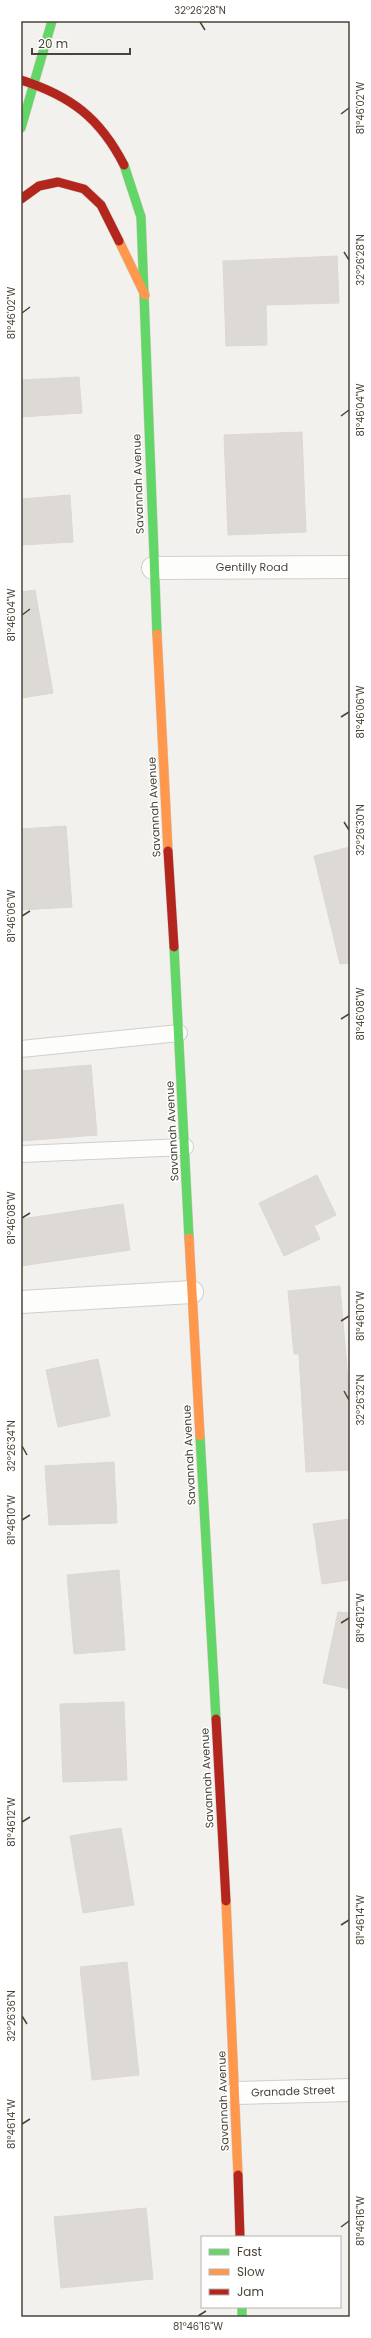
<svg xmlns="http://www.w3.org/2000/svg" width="371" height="2338" viewBox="0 0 371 2338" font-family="Poppins,sans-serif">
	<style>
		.building { fill: #dddad6; stroke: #dcd8d3 }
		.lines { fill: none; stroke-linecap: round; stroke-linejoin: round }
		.lane-casing { stroke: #d1cfcb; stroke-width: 18 }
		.street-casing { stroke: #d1cfcb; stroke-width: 24 }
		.fast-casing { stroke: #d2cec5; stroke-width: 10 }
		.slow-casing { stroke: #d2cec5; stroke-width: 10 }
		.jam-casing { stroke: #d2cec5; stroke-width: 10 }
		.lane { stroke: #fdfdfc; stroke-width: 16 }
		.street { stroke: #fdfdfc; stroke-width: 22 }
		.fast { stroke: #63d668; stroke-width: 9 }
		.slow { stroke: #ff974d; stroke-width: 9 }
		.jam { stroke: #b3261e; stroke-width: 9 }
		.ticks { fill: none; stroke: #4b4338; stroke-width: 1.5 }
		.labels { text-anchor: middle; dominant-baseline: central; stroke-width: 3; stroke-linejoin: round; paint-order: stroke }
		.street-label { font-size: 11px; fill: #4b4338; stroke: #fff }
		.neatline { fill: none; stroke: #4b4338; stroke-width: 1.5 }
		.ticks-label { font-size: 10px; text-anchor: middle; fill: #4b4338 }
	</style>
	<rect width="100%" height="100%" fill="#f3f1ee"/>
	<g class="building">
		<path d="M337,256L339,303L266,305L267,345L226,346L223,261Z"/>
		<path d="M79,377L82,413L21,417V380Z"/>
		<path d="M302,432L306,532L228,535L224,435Z"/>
		<path d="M70,495L73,542L21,545V499Z"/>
		<path d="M35,590L53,693L21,698V592Z"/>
		<path d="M66,826L72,907L21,910V829Z"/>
		<path d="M350,847V963L340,964L314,856Z"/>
		<path d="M91,1065L97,1135L21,1141V1071Z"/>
		<path d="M317,1175L336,1215L314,1226L320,1239L284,1256L259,1203Z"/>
		<path d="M123,1204L130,1250L21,1266V1219Z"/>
		<path d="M340,1286L350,1404V1470L306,1472L299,1354H294L288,1291Z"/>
		<path d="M98,1359L110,1416L58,1427L46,1370Z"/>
		<path d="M114,1462L117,1523L49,1525L45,1466Z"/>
		<path d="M350,1519V1580L322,1584L313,1524Z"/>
		<path d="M119,1570L125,1650L74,1654L67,1575Z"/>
		<path d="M338,1612L350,1613V1689L323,1683Z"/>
		<path d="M124,1702L127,1780L63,1782L60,1704Z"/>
		<path d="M121,1828L134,1905L83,1913L70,1836Z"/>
		<path d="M127,1962L139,2075L92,2080L80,1967Z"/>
		<path d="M146,2208L153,2279L61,2288L54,2217Z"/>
	</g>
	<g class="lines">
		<g class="lane-casing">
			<g id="lane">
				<path d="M21,1049L179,1033"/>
				<path d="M21,1154L185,1147"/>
			</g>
		</g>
		<g class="street-casing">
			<g id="street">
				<path d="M153,568L350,567"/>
				<path d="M21,1302L192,1292"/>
				<path d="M236,2093L350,2090"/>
			</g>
		</g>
		<g class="fast-casing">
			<g id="fast">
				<path d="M21,128L52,21"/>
				<path d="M124,165L141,217L157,634"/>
				<path d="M174,947L189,1238"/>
				<path d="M200,1436L216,1719"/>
				<path d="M242,2307V2317"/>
			</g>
		</g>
		<g class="slow-casing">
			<g id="slow">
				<path d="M119,241L145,295"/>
				<path d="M157,634L168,851"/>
				<path d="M189,1238L200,1436"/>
				<path d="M226,1901L238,2175"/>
			</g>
		</g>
		<g class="jam-casing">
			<g id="jam">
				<path d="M21,80C71,96 100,118 124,165"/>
				<path d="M21,199L39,186L58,182L84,189L101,205L119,241"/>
				<path d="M168,851L174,947"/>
				<path d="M216,1719L226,1901"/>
				<path d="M238,2175L240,2237"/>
			</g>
		</g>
		<use href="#lane" class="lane"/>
		<use href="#street" class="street"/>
		<use href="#fast" class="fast"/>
		<use href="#slow" class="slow"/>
		<use href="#jam" class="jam"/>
	</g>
	<path class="ticks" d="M200,22L205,30M341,114L349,108M344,252L349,260M22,313L30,307M341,416L349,410M22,615L30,609M341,717L349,712M344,822L349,830M22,916L30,911M341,1019L349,1014M22,1218L30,1213M341,1321L349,1316M344,1391L349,1400M22,1446L27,1455M22,1520L30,1515M341,1623L349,1618M22,1822L30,1817M341,1925L349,1920M22,2016L27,2024M22,2124L30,2119M341,2227L349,2221M198,2316L206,2311"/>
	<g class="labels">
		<g class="street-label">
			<text transform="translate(138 484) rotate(-92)">Savannah Avenue</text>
			<text x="252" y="567">Gentilly Road</text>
			<text transform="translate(154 807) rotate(-93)">Savannah Avenue</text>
			<text transform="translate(172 1131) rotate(-93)">Savannah Avenue</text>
			<text transform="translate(189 1455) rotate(-93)">Savannah Avenue</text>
			<text transform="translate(207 1778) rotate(-93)">Savannah Avenue</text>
			<text transform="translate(293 2091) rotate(-2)">Granade Street</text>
			<text transform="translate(223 2101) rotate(-92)">Savannah Avenue</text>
		</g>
	</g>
	<rect width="371" height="2338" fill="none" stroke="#ffffff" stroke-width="44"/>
	<rect x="201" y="2236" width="140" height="72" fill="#ffffff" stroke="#b7b4af"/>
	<rect x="209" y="2249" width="20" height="6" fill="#63d668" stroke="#b7b4af"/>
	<text x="237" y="2256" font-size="12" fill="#4b4338">Fast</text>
	<rect x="209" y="2269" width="20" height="6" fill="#ff974d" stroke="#b7b4af"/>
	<text x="237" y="2276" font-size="12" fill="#4b4338">Slow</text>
	<rect x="209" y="2289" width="20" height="6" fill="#b3261e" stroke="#b7b4af"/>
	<text x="237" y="2296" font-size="12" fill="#4b4338">Jam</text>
	<path d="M32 48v6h98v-6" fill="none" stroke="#4b4338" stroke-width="2"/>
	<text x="38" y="48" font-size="12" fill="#4b4338" stroke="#ffffff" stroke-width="3" paint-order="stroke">20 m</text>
	<rect x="22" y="22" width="327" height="2294" class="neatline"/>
	<g class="ticks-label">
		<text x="200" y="14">32°26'28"N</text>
		<text transform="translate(360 108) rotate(-90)" y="4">81°46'02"W</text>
		<text transform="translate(360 260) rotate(-90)" y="4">32°26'28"N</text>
		<text transform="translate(11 313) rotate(-90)" y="4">81°46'02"W</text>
		<text transform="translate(360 410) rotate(-90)" y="4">81°46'04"W</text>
		<text transform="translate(11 615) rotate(-90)" y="4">81°46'04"W</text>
		<text transform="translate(360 712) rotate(-90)" y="4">81°46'06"W</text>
		<text transform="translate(360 830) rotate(-90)" y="4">32°26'30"N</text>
		<text transform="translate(11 916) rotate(-90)" y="4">81°46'06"W</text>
		<text transform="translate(360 1014) rotate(-90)" y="4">81°46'08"W</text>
		<text transform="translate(11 1218) rotate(-90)" y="4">81°46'08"W</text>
		<text transform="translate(360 1316) rotate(-90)" y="4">81°46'10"W</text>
		<text transform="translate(360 1400) rotate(-90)" y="4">32°26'32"N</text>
		<text transform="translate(11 1446) rotate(-90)" y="4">32°26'34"N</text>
		<text transform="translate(11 1520) rotate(-90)" y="4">81°46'10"W</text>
		<text transform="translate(360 1618) rotate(-90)" y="4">81°46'12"W</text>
		<text transform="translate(11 1822) rotate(-90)" y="4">81°46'12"W</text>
		<text transform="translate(360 1920) rotate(-90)" y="4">81°46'14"W</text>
		<text transform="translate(11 2016) rotate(-90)" y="4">32°26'36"N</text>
		<text transform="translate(11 2124) rotate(-90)" y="4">81°46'14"W</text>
		<text transform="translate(360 2221) rotate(-90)" y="4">81°46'16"W</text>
		<text x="198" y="2330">81°46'16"W</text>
	</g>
</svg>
